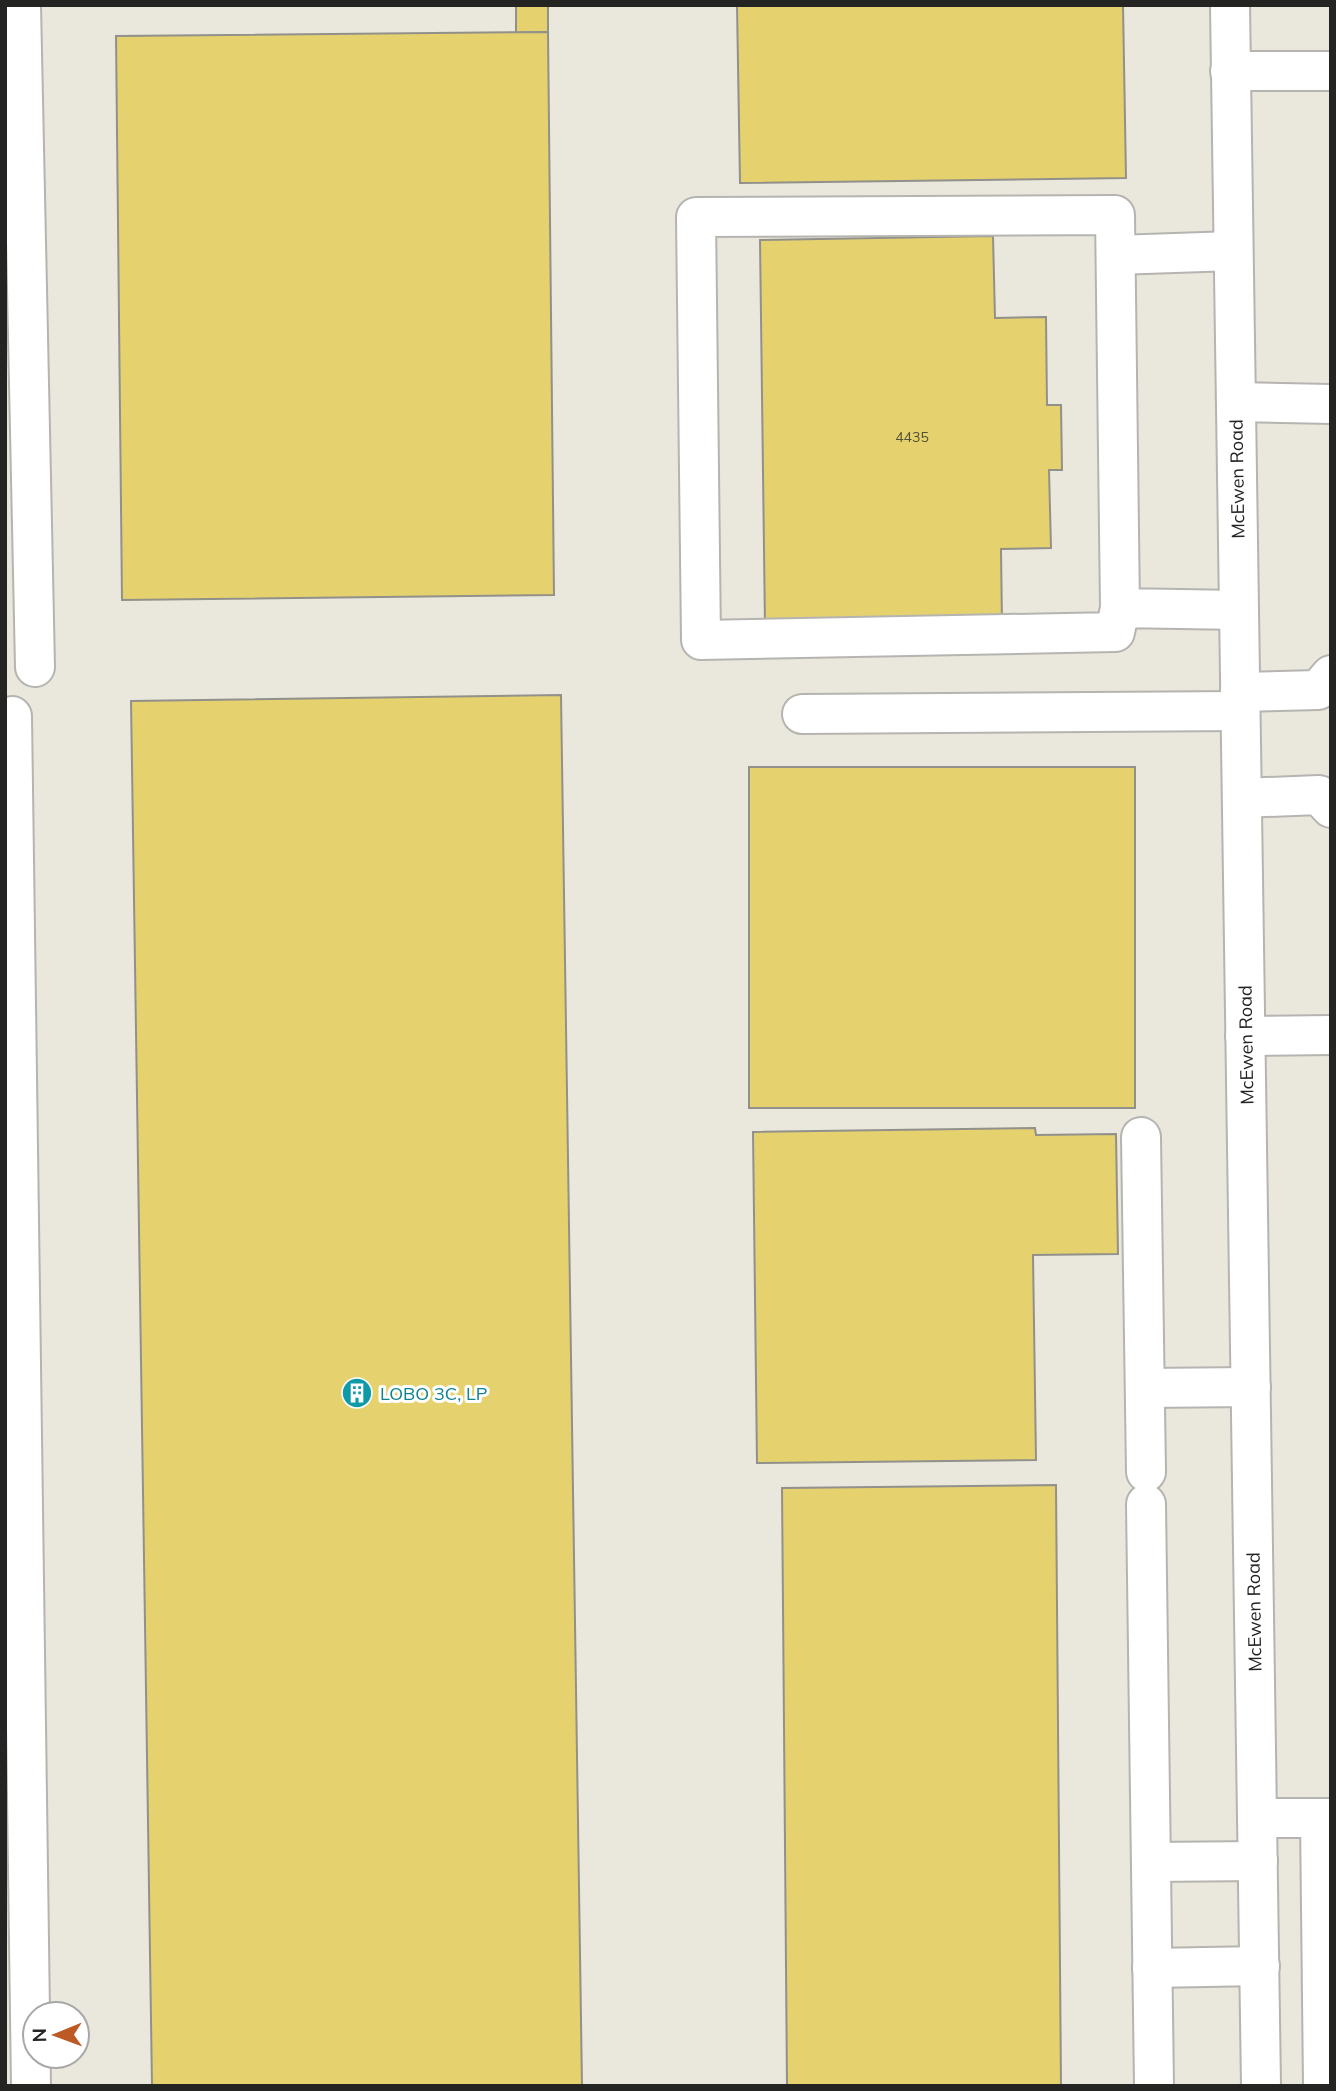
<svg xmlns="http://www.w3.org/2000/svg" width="1336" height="2091" viewBox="0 0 1336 2091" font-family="Mulish,sans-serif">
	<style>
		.built { fill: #eae8dc; fill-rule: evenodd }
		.building { fill: #e5d26e; stroke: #91908b; stroke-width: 2 }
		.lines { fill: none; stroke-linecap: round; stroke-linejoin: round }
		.minor-casing { stroke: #b5b4b0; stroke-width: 42 }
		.minor { stroke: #fff; stroke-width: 38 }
		.labels { text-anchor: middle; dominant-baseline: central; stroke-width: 6; stroke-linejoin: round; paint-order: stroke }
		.number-label { font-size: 14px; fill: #545035 }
		.street-label { font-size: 18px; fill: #242422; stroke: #fff }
		.culture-label { font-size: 18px; fill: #0d838f; stroke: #fff; text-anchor: start }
	</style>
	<rect width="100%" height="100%" fill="#f3f2ed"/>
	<path class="built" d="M5,5H1331V2086H5ZM35,2014H77V2056H35Z"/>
	<g class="building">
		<path d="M516,5H548V32L516,33Z"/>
		<path d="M737,5H1123L1126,178L740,183Z"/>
		<path d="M548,32L554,595L122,600L116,36Z"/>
		<path d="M993,236L995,318L1046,317L1047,405H1061L1062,470H1049L1051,548L1001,549L1002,624L765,627L760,240Z"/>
		<path d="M561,695L582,2086H152L131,701Z"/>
		<rect x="749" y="767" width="386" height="341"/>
		<path d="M1035,1128L1036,1135L1116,1134L1118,1254L1033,1255L1036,1460L757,1463L753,1132Z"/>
		<path d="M1056,1485L1061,2086H787L782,1488Z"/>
	</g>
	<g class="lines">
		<g class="minor-casing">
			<g id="minor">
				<path d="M21,5L35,667"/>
				<path d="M1230,5L1261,2086"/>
				<path d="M1230,71H1331"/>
				<path d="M1116,255L1233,251"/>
				<path d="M1236,402L1331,404"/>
				<path d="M1120,608L1115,215L696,217L701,640L1115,632L1120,608L1239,610"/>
				<path d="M1240,692L1318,690L1331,675"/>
				<path d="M802,714L1240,711"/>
				<path d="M12,716L31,2086"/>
				<path d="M1242,798L1319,795L1331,808"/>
				<path d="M1245,1036L1331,1035"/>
				<path d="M1141,1137L1146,1472"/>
				<path d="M1145,1388L1251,1387"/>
				<path d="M1146,1504L1154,2086"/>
				<path d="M1257,1818H1331"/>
				<path d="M1320,1818L1323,2086"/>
				<path d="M1151,1862L1258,1861"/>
				<path d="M1152,1968L1260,1966"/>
			</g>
		</g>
		<use href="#minor" class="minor"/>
	</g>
	<defs>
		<g id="building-disc" transform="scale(1.575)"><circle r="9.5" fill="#0f9aa8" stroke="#fff"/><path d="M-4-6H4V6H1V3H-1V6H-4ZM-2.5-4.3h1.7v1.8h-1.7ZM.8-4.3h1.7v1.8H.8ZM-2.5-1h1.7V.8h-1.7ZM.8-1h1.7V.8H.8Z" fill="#fff"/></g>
	</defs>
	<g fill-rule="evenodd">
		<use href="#building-disc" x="357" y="1393"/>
	</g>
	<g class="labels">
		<g class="number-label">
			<text x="912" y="437">4435</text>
		</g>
		<g class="street-label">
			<text transform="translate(1237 479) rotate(-91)">McEwen Road</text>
			<text transform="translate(1246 1045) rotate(-91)">McEwen Road</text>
			<text transform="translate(1254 1612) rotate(-91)">McEwen Road</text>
		</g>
		<g class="culture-label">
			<text x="380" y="1393">LOBO 3C, LP</text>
		</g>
	</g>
	<rect width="1336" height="2091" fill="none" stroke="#242422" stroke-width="14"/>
	<g transform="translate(56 2035) rotate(269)"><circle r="33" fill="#ffffff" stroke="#a7a7a7" stroke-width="2"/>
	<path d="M0-5L12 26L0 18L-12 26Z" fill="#bd5924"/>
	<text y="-10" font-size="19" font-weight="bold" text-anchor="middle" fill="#242422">N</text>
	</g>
</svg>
